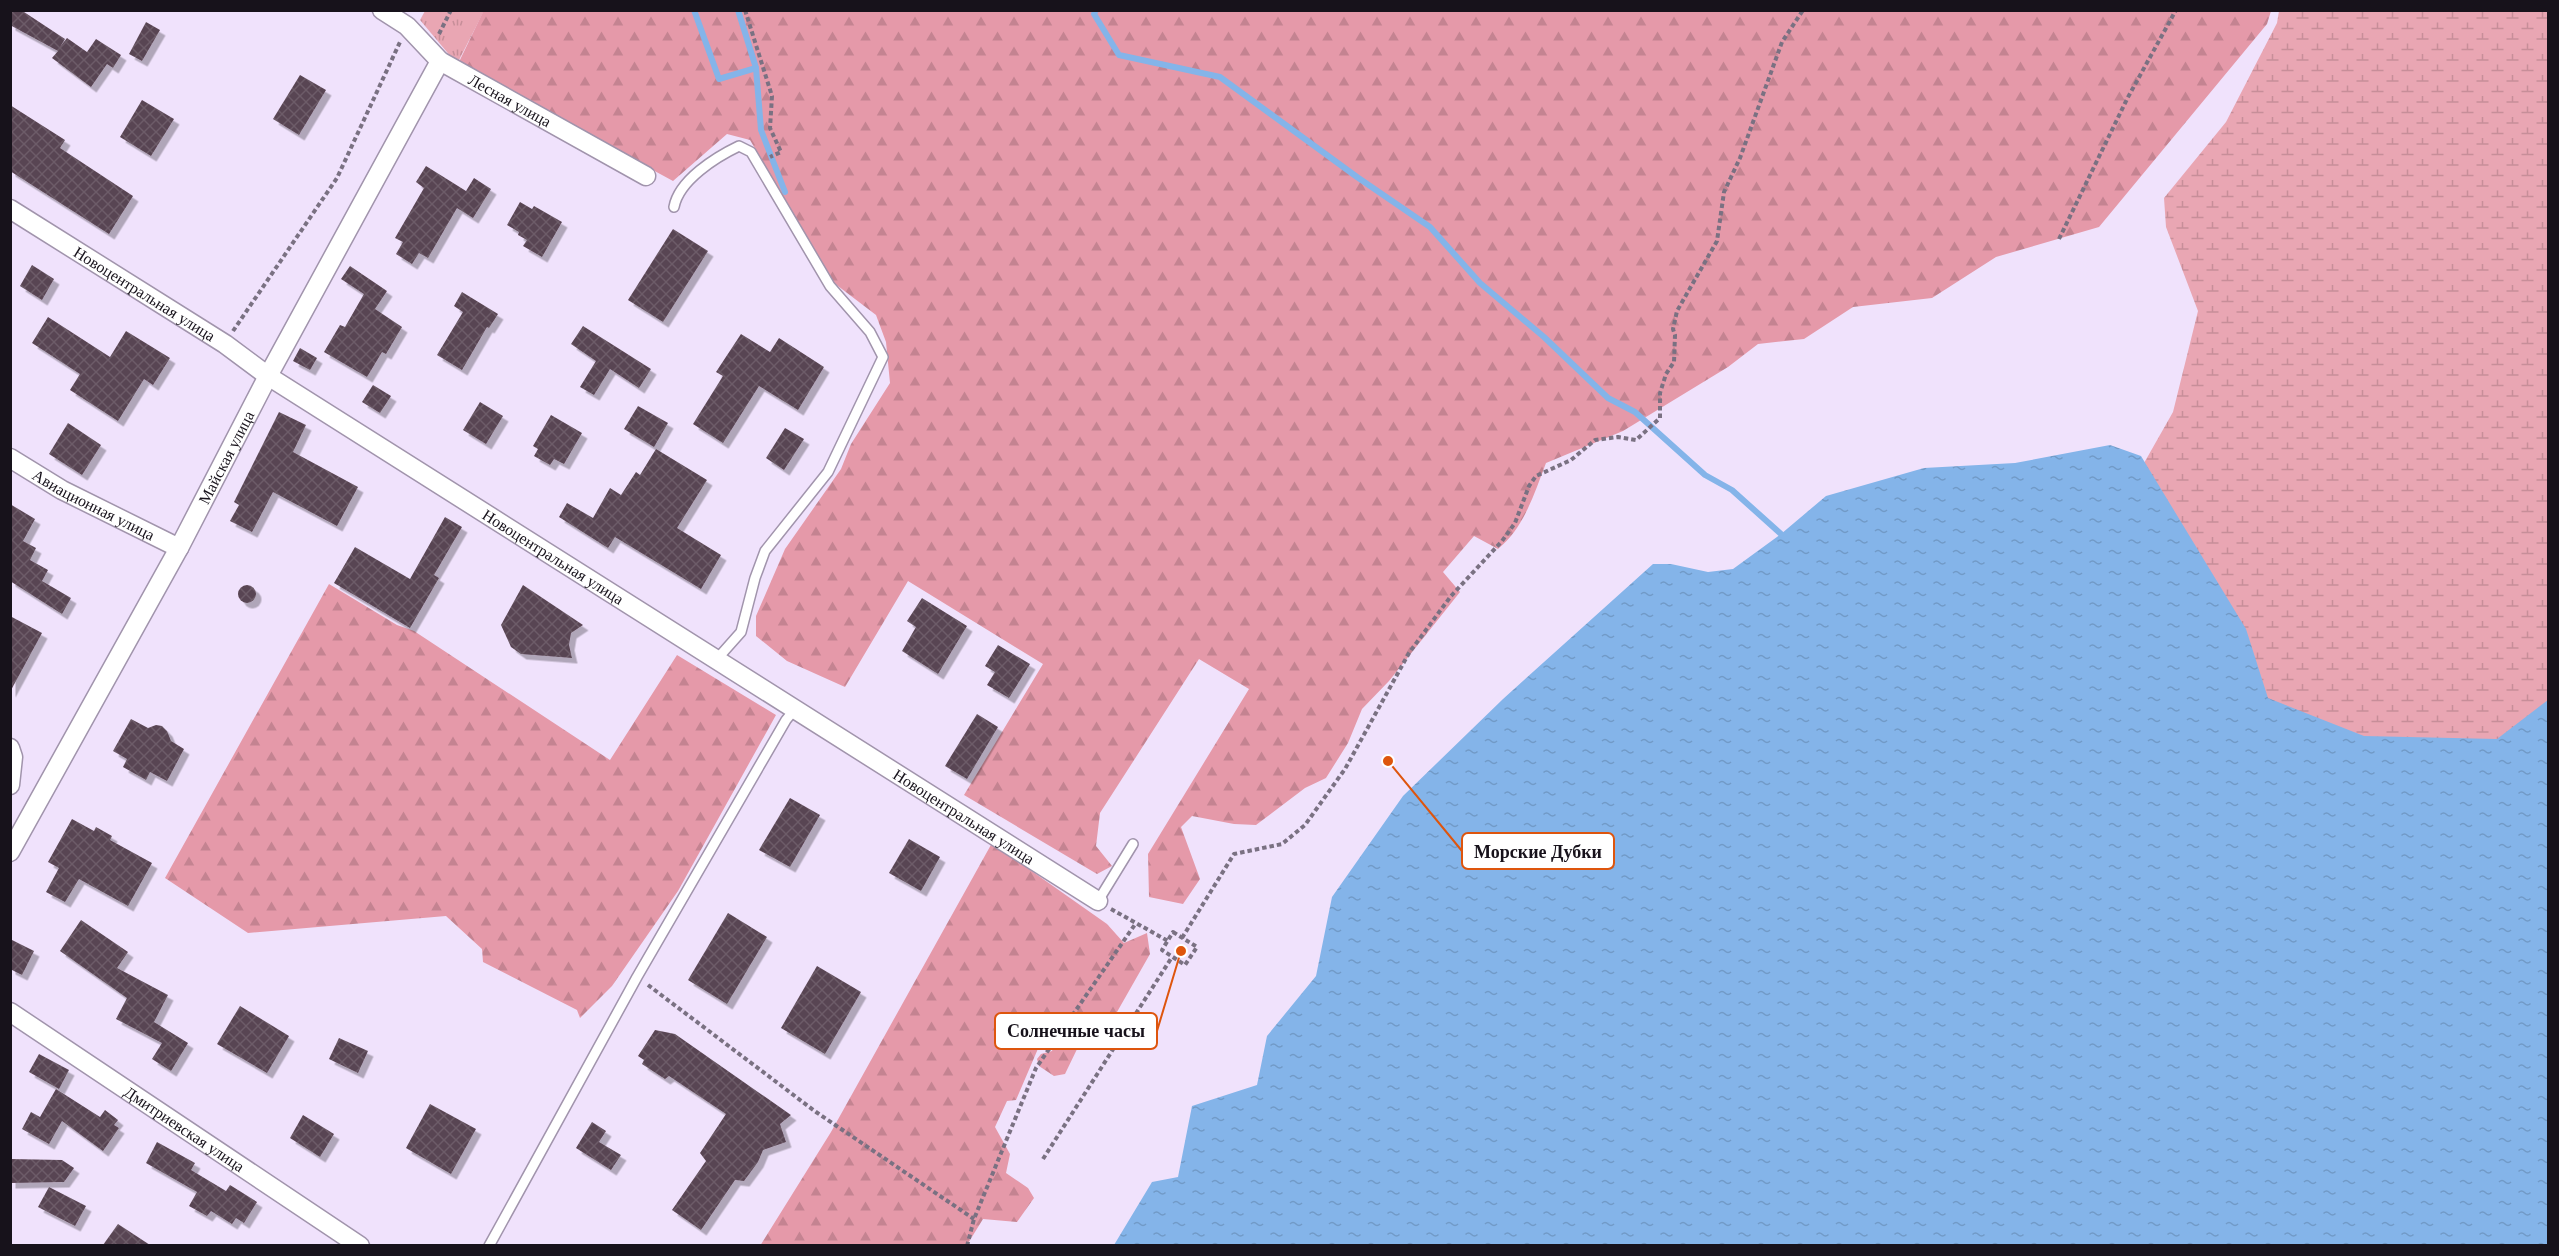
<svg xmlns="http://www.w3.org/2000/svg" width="2559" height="1256" viewBox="0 0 2559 1256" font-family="Georgia,serif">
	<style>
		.grass { fill: url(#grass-tufts) }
		.forest { fill: url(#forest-firs) }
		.wetland { fill: url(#wetland-marsh) }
		.water { fill: url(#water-ripples) }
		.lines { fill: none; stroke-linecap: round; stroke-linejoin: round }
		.stream { stroke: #84b4e9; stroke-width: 6 }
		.building { fill: url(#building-cross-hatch); filter: url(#shadow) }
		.service-casing { stroke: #a194ac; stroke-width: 12 }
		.minor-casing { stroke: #a194ac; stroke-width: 21 }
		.path { stroke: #7a7182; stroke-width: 4; stroke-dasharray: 4.5 3; stroke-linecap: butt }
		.service { stroke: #fff; stroke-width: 9 }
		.minor { stroke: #fff; stroke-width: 18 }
		.labels { text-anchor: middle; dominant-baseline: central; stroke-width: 6; stroke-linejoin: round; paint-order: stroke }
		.street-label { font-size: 16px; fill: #17121b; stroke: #fff }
		.leader { fill: none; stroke: #de550d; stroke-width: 2 }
		.callout-dot { fill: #de550d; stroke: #fff; stroke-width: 2 }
		.callout { fill: #fff; stroke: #de550d; stroke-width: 2 }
		.callout-label { font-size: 18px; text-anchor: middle; font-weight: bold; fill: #17121b }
	</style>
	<defs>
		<pattern id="grass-tufts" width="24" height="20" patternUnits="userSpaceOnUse" patternTransform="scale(1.5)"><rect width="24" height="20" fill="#e9a6b3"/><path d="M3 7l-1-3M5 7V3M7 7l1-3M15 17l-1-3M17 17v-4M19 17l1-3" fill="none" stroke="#c78e99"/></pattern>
		<pattern id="forest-firs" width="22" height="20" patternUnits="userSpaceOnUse" patternTransform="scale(1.5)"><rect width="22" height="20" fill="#e599a9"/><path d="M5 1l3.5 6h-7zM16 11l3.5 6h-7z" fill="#c48391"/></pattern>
		<pattern id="wetland-marsh" width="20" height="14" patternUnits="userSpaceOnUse" patternTransform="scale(1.5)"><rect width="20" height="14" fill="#e9a6b3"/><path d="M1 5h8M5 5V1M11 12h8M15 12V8" fill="none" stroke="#c78e99"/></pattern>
		<pattern id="water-ripples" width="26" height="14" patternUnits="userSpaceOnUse" patternTransform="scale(1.5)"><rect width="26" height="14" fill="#84b4e9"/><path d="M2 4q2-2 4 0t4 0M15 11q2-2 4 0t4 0" fill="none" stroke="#719ac7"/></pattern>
		<pattern id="building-cross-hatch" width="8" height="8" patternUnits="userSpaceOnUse" patternTransform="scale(1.5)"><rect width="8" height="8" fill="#594452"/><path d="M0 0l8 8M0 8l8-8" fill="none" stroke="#6c5b67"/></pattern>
		<filter id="shadow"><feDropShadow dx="5.5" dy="5.5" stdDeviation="0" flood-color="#0004"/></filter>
	</defs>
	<rect width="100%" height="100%" fill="#f0e2fc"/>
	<path class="grass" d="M425,11H484L457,64L420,20Z"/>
	<g class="forest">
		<path d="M484,10L2271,11L2267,24L2099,227L1996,257L1932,298L1853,307L1804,339L1758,344L1728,367L1623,431L1546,463C1534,494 1524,528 1498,549L1474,536L1443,572L1460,592L1389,681L1362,709L1348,743L1326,778L1305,788L1256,825L1234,824L1192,816L1181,827L1200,879L1183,904L1149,897L1148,854L1249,689L1199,659L1100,813L1096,846L1112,866L1097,874L964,795L1043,664L908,581L845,687L787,661L756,636V616L785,549L841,469L851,444L890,383L886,342L876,315L834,283L750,140L727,134L673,181L458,64Z"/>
		<path d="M329,584L397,625L414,631L610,760L677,655L776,715L678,891L612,986L580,1018L577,1010L483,962L482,949L446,916L248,933L165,878Z"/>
		<path d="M992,843L1107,924L1124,943L1147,933L1150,954L1117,1012L1046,1030L1016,1100L1007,1101L995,1127L1010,1154L1006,1173L1028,1188L1034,1198L1017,1222L983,1219L967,1245L760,1246L831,1132Z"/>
		<path d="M1063,1040L1074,1041L1079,1045L1065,1074L1054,1076L1039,1066L1037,1059L1041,1054L1052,1051L1054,1045Z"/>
	</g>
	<path class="wetland" d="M2279,11H2548V854L2245,696L2131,486L2173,412L2198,311L2166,227L2164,198L2226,122L2277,23Z"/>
	<path class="water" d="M2110,445L2141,456L2246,629L2268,698L2364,736L2497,739L2548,700V1245H1114L1152,1182L1178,1177L1192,1106L1257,1085L1267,1036L1316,976L1332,897L1403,796L1503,699L1653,564H1671L1708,572L1733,569L1781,534L1826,496L1924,468L2015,463Z"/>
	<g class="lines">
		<g class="stream">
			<path d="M694,10L719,79L756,68L738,10"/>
			<path d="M1096,10L1094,14L1119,55L1220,77L1357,177L1430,227L1480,283L1544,337L1608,398L1635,412L1705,475L1732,490L1781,534"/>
			<path d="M756,68L761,130L785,192"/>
		</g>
	</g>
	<g class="building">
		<path d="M10,10H21L65,39L60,47L67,38L87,52L96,39L121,55L113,68L107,64L91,87L52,58L58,51L10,25Z"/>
		<path d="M146,22L160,30L142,61L129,54Z"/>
		<path d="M300,75L326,90L299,135L273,119Z"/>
		<path d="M142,100L174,119L151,156L120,137Z"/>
		<path d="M10,105L65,140L60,148L133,196L109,234L10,171Z"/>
		<path d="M426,166L466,191L474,178L491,189L473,218L457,208L428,258L419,253L412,264L396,254L403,242L395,238L424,188L416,182Z"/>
		<path d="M520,202L532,209L534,206L562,222L542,257L523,246L527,240L518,235L519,232L507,225Z"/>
		<path d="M673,229L708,251L663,322L628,300Z"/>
		<path d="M32,265L54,279L42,300L20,286Z"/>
		<path d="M350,266L387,291L375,309L402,327L386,354L382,352L367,377L324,352L340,325L345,327L364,294L341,279Z"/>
		<path d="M462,292L498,314L489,328L487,327L462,370L437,355L463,312L454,306Z"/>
		<path d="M48,317L110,357L126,331L170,358L153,385L144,379L118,421L70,390L80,374L32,343Z"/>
		<path d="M583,326L651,369L639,388L610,369L594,395L580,387L596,361L571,344Z"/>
		<path d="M741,334L770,352L779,338L824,367L798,410L759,386L723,443L693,424L723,376L716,372Z"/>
		<path d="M300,348L317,358L310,370L293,361Z"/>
		<path d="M373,385L391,396L380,413L362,402Z"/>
		<path d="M480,402L503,416L486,444L463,430Z"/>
		<path d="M638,406L668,423L654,447L624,429Z"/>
		<path d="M279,412L306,425L293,452L358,487L337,526L273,492L252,532L230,521L239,505L234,502Z"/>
		<path d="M551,415L582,433L564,464L554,459L550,465L534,456L538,449L533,446Z"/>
		<path d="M68,423L101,445L82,475L49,454Z"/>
		<path d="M785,428L804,439L784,470L766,458Z"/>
		<path d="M656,449L707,480L677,528L721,555L701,589L615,537L608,548L559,517L567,503L593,518L610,488L621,495L636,472L640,475Z"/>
		<path d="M10,504L35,519L23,541L36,548L30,560L48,570L42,581L71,598L62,614L10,581Z"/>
		<path d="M445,517L462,527L434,575L439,578L410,628L334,583L355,547L410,579Z"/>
		<circle cx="247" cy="594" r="9"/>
		<path d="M523,585L583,625L571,633L569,645L572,658L521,654L511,647L501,625Z"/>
		<path d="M922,598L967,626L938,674L902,651L916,627L907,621Z"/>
		<path d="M10,616L42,633L10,692Z"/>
		<path d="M998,645L1030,664L1009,698L987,685L995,672L985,666Z"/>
		<path d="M977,714L998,727L967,779L945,766Z"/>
		<path d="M131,719L148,728L156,725L162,726L167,731L171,741L184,749L167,781L150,772L146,780L123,767L127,759L113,751Z"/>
		<path d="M790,798L820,815L790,867L759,850Z"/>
		<path d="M72,819L94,831L96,827L112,836L110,840L152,863L128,906L79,879L65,902L46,892L59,868L48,862Z"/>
		<path d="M909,839L940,857L921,891L889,873Z"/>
		<path d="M728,913L767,937L727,1004L688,980Z"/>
		<path d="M81,920L128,952L117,968L168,995L154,1022L188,1043L171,1071L152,1059L162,1043L116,1019L127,998L60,951Z"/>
		<path d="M10,939L34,951L22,975L10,969Z"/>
		<path d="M817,966L861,992L825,1054L781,1028Z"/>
		<path d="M240,1006L289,1036L267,1073L217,1044Z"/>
		<path d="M655,1030L675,1034L791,1115L780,1124L786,1142L763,1150L758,1162L744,1181L735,1180L701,1230L672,1210L706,1161L700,1153L726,1114L669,1076L665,1079L642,1064L644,1060L638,1056Z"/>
		<path d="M339,1038L368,1051L358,1073L329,1059Z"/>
		<path d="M39,1054L69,1070L59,1089L29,1072Z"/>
		<path d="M56,1089L100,1117L105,1110L118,1120L114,1125L119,1128L103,1151L62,1121L49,1144L22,1129L31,1112L40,1117Z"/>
		<path d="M430,1104L476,1129L451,1174L406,1148Z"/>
		<path d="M303,1115L334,1134L320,1157L290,1138Z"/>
		<path d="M592,1122L606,1131L599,1142L621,1155L611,1170L576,1148Z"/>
		<path d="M157,1142L195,1163L191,1170L226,1191L230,1185L257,1202L244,1223L236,1218L232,1224L211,1211L207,1216L189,1206L197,1192L146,1163Z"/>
		<path d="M10,1159L62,1160L74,1168L64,1182L10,1183Z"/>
		<path d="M49,1187L86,1206L75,1226L38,1207Z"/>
		<path d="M118,1224L150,1245H103Z"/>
	</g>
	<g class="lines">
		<g class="service-casing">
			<g id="service">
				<path d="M674,207C679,180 716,157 739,146L751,152L830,286L870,332L883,357L828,472L765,551L755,578L741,632L717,659"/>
				<path d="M1098,901L1133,844"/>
				<path d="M489,1246L637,977L786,720L795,709"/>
			</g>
		</g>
		<g class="minor-casing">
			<g id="minor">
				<path id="s1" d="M382,10L407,26L440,61L646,176"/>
				<path id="s2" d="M10,209L225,344L268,376L1098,901"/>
				<path id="s3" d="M10,458L62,490L179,548"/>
				<path d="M10,748L13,757L10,785"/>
				<path id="s4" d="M10,852L179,548L268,376L440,61"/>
				<path id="s5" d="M10,1012L360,1246"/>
			</g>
		</g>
		<g class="path">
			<path d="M745,10L772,96L770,128L781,152L770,157"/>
			<path d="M439,34L451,10"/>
			<path d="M2059,239L2127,99L2176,10"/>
			<path d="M233,331L337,178L400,42"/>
			<path d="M1111,909L1168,941"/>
			<path d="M1173,932L1197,947L1185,965L1162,950Z"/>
			<path d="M1182,938L1234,854L1282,844L1305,825L1345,769L1409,653L1451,596L1502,541L1515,523L1529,486L1536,476L1571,460L1595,440L1618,437L1636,440L1660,418V393L1666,374L1674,362L1675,335L1673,329L1677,311L1717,241L1724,192L1740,158L1782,42L1803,10"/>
			<path d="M648,985L816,1112L974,1219"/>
			<path d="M1043,1159L1172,957"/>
			<path d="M967,1246L974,1219L1036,1068L1136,923"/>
		</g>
		<use href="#service" class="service"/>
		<use href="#minor" class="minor"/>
	</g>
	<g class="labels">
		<g class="street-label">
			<text stroke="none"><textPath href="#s1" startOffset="158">Лесная улица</textPath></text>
			<text stroke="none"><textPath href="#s2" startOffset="159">Новоцентральная улица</textPath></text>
			<text stroke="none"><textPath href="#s4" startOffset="450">Майская улица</textPath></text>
			<text stroke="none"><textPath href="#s3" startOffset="96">Авиационная улица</textPath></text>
			<text stroke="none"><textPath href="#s2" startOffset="645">Новоцентральная улица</textPath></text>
			<text stroke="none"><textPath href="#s2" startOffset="1131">Новоцентральная улица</textPath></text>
			<text stroke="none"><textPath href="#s5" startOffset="210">Дмитриевская улица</textPath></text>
		</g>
	</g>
	<path class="leader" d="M1388 761L1462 851M1181 951L1157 1031"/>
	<g class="callout-dot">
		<circle cx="1388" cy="761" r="6"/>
		<circle cx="1181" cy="951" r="6"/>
	</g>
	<g class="callout">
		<rect x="1462" y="833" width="152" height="36" rx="6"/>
		<rect x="995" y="1013" width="162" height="36" rx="6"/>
	</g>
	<g class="callout-label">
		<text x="1538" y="858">Морские Дубки</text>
		<text x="1076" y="1037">Солнечные часы</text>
	</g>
	<rect width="2559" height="1256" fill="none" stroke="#17121b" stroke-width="24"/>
</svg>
